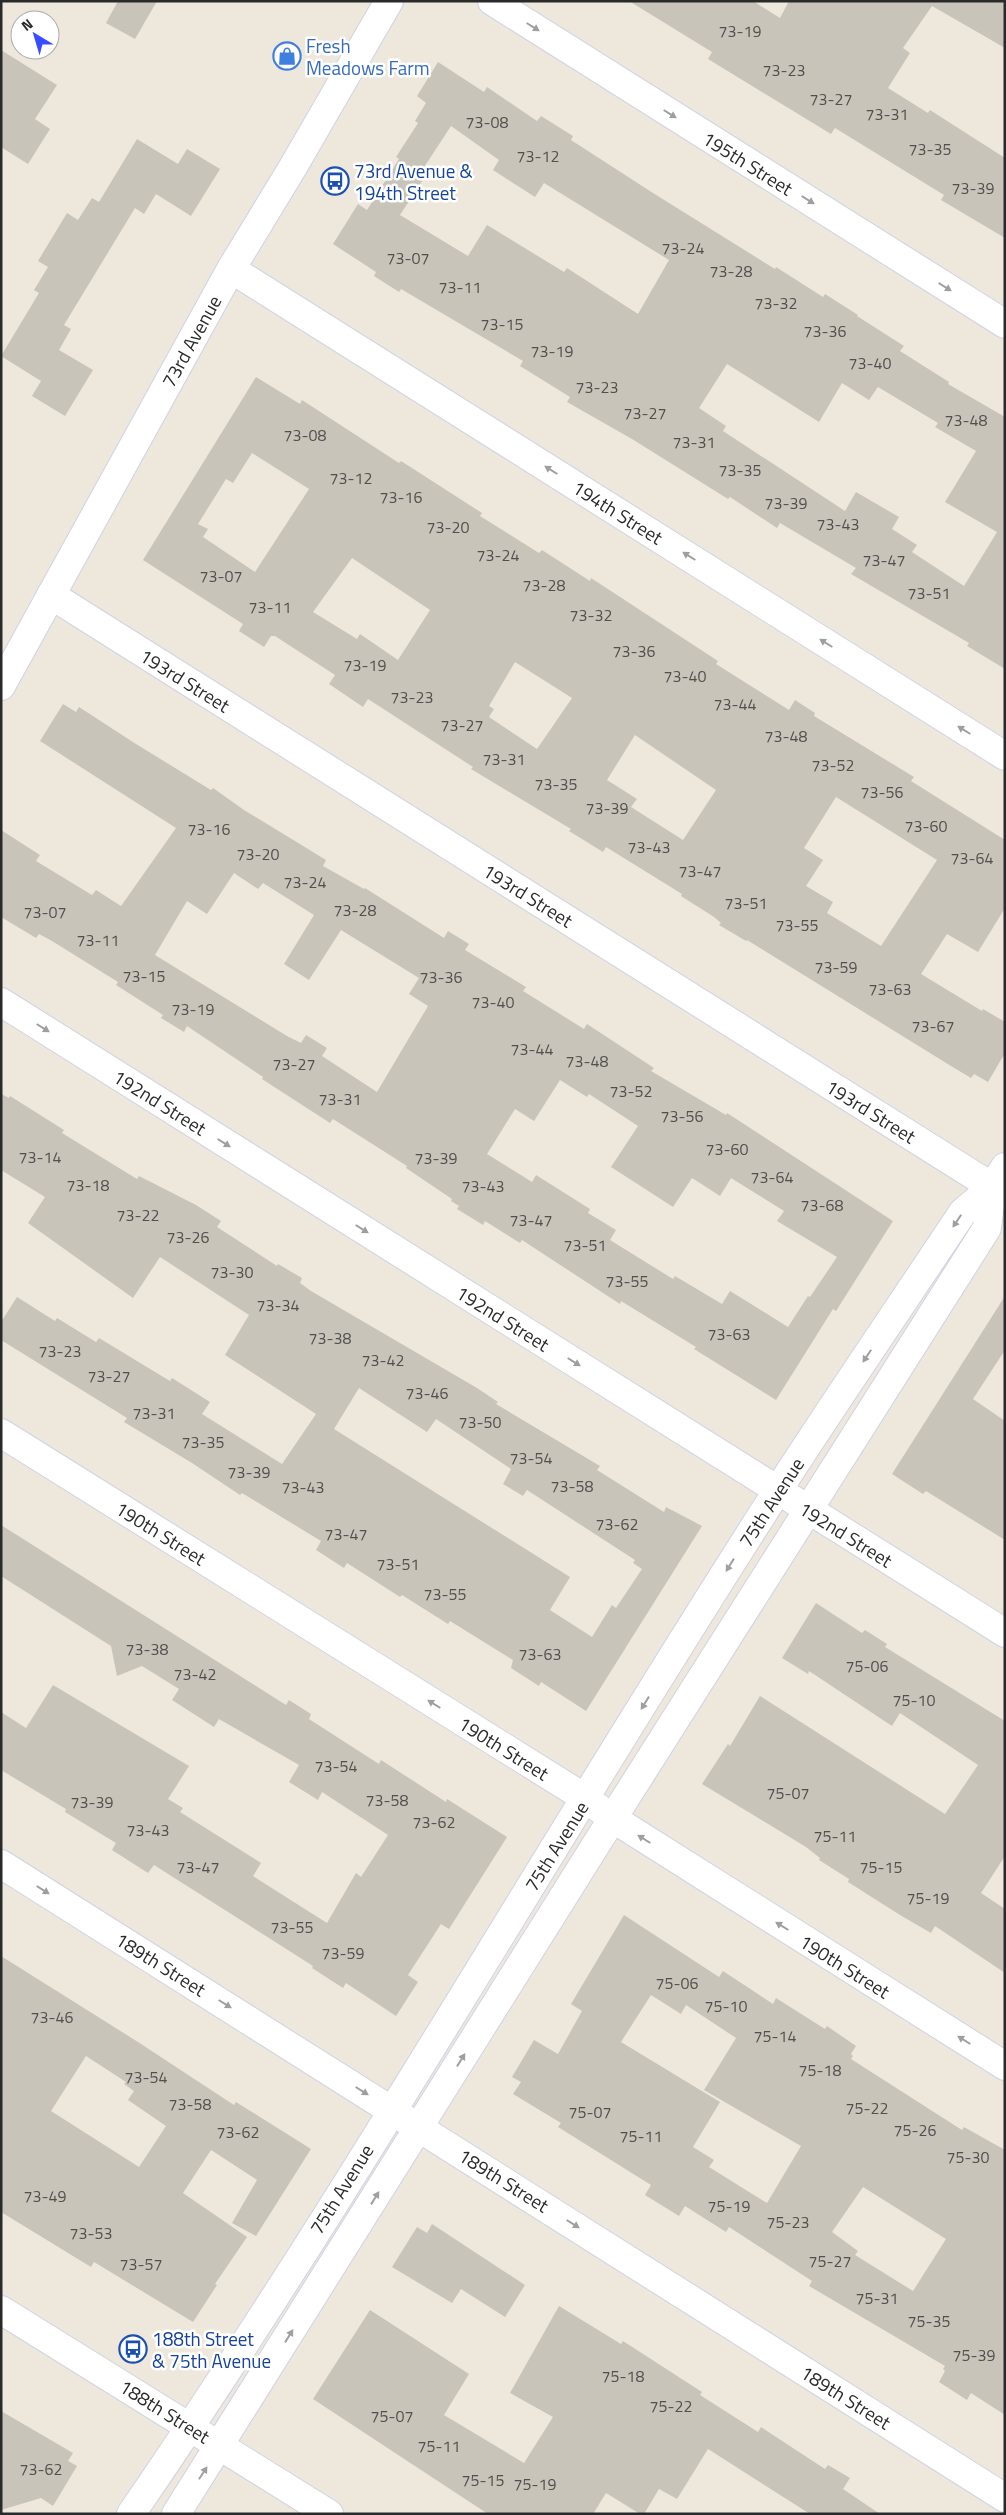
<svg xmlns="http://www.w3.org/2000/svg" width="1006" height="2515" viewBox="0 0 1006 2515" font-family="'Titillium Web',sans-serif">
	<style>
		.building { fill: #c9c4ba; fill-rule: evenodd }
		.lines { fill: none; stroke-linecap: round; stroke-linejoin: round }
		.minor-casing { stroke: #d0d2e5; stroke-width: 30 }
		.tertiary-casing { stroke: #d0d2e5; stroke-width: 30 }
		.minor { stroke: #fff; stroke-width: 28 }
		.tertiary { stroke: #fff; stroke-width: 28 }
		.oneway { fill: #9f9f9f }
		.labels { text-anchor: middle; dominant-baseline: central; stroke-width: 5; stroke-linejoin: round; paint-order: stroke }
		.number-label { font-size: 16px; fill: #52504e }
		.shop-label { font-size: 19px; fill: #366cbe; stroke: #fff; text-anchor: start }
		.street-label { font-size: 19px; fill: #2a2a2a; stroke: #fff }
		.transit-label { font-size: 19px; fill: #164399; stroke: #fff; text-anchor: start }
	</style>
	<rect width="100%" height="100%" fill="#eee7db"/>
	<g class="building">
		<path d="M118,1H157L135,39L106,23Z"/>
		<path d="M629,1H753L780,18L789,1H1005V48L932,6L903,48L910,53L888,88L928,113L930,110L1005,158V238L941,200L944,195L835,128L831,134L708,59L712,52Z"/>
		<path d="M1,50L57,85L35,119L50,129L28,164L1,147Z"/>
		<path d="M438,62L484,92L487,87L537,121L541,116L573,136L571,140L653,193L775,269L776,267L823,297L825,294L858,315L857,316L904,346L900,351L949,382L948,384L1005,417V669L967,646L969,643L851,574L856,568L780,523L777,528L730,497L728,499L632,439L567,402L570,397L520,366L523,361L401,289L399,292L374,276L376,272L333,244L358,204L367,210L399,159L396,157L418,123L415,121L426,103L417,96ZM451,126L499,160L493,170L535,197L544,183L669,260L638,314L567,268L564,272L487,225L468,256L400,215L424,178L419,175ZM727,364L819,422L842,383L869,400L878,387L938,423L935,427L976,451L945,502L997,532L964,586L912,552L917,545L892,529L899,517L856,492L845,511L723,431L726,426L699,408Z"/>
		<path d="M137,139L178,164L187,149L220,169L191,216L156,194L144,214L135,208L64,325L71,329L59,350L93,370L65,416L32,396L41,381L1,356L39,293L34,290L48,267L38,261L67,213L78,220L92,198L99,202Z"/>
		<path d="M256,377L300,404L302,400L399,463L401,461L482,513L480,516L539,553L542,550L590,581L591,578L718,661L716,664L789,710L795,700L815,713L814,716L914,777L911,781L1005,840V908L978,952L947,934L921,974L982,1011L983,1009L1005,1022V1053L988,1082L974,1074L971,1078L951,1066L747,940L746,941L719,925L721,923L714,917L681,896L682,894L606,847L603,852L569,831L571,829L471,769L473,767L368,699L363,707L329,684L335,675L275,636H271L264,647L239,631L243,624L143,560ZM252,453L309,489L255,572L203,537L208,529L198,524L226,479L233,483ZM352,558L430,610L398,660L360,634L357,639L313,612ZM515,662L572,698L537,749L489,717L494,709L489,706ZM635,735L716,790L683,840L631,807L637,799L607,780ZM836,797L937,860L881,946L827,913L833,902L806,886L823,860L804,848Z"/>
		<path d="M63,704L76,712L79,707L136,744L211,790L213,788L244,810L326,860L323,866L364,889L365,888L444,938L448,931L469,944L465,950L526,987L523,991L584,1029L587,1024L654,1068L651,1071L726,1115L727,1113L893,1221L836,1311L833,1309L776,1400L694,1349L696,1347L621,1301L620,1304L522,1240L520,1243L485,1221L483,1225L457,1209L459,1206L451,1201L452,1199L406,1168L407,1166L333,1119L330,1123L262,1079L263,1077L187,1026L184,1032L161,1018L163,1015L116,985L118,982L52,941L39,934L36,938L1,917V830L40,855L36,861L92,895L96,890L121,906L176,828L40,741ZM234,873L258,889L263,883L314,915L284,964L309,980L341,930L419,978L409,994L428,1006L377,1092L322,1056L327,1048L306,1035L301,1043L287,1036L155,955L187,901L207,914ZM560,1080L587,1097L589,1094L638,1126L611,1167L673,1207L692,1178L720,1196L731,1178L784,1211L777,1221L837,1257L810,1297L808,1296L788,1327L730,1291L722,1304L675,1276L673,1279L610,1240L616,1230L588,1213L590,1209L536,1175L532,1182L487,1154L515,1109L534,1121Z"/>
		<path d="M1,1094L9,1098L10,1096L64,1130L62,1133L137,1179L139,1176L196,1205L221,1221L217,1227L277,1266L278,1264L302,1278L300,1283L311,1291L477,1388L498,1402L496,1404L600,1466L597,1470L664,1512L666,1507L702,1526L586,1711L541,1682L539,1686L511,1668L513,1660L450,1621L448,1624L402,1595L400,1597L347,1563L344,1568L316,1550L321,1541L242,1493L240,1495L192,1463L124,1422L127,1418L1,1340V1322L17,1297L55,1321L57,1318L96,1342L99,1338L170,1381L172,1378L210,1402L202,1414L282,1464L316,1414L225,1355L249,1315L160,1257L133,1298L28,1223L45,1197L1,1170ZM359,1388L427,1432L436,1419L511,1469L503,1484L523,1496L527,1490L635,1560L633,1563L642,1569L616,1608L612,1605L592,1637L550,1610L570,1577L334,1429Z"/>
		<path d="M1005,1296V1350L973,1399L1005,1421V1540L926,1491L923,1494L892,1474Z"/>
		<path d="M1,1525L286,1705L289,1700L311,1714L309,1719L379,1764L381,1760L446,1802L447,1799L507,1837L449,1929L441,1924L408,1975L418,1982L396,2016L346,1983L343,1988L312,1968L313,1966L154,1865L148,1873L112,1850L116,1843L65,1812L66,1809L1,1770V1712L26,1728L53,1685L189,1766L168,1799L183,1808L180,1812L261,1863L253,1876L327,1923L356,1873L361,1877L388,1835L322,1792L318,1800L289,1782L299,1765L219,1719L214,1727L172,1700L179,1689L142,1666L117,1676L111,1646L1,1576Z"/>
		<path d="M816,1603L862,1633L865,1630L887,1644L885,1647L1005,1721V1856L981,1893L1005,1909V1973L935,1926L931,1933L900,1915L848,1882L849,1879L819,1860L820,1858L806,1847L702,1784L728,1744L730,1746L760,1696L945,1814L978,1765L900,1713L892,1726L809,1671L808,1674L782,1658Z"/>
		<path d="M624,1915L719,1977L723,1971L773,2004L776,1998L825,2029L827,2026L856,2046L851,2054L853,2056L851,2059L962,2130L964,2127L1005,2150V2415L971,2393L967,2400L939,2382L945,2371L943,2369L945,2366L809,2286L812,2281L729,2227L726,2232L685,2206L679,2216L645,2195L651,2185L558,2127L561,2123L513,2094L521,2082L512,2077L534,2040L558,2054L582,2011L571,2004ZM651,1995L681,2014L686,2005L736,2038L704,2090L801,2146L767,2203L709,2167L714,2160L693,2147L720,2102L621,2042ZM863,2187L946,2239L913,2291L855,2255L858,2251L832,2232Z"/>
		<path d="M1,1956L138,2042L234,2105L236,2102L311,2149L256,2236L232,2223L257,2180L211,2150L183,2193L247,2237L215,2284L217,2285L193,2322L94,2262L91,2267L1,2212ZM86,2056L126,2082L124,2084L134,2091L128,2100L166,2126L139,2167L51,2111Z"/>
		<path d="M432,2224L525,2285L505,2317L461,2289L452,2303L392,2267L417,2227L427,2233Z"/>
		<path d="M559,2306L621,2344L623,2341L702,2392L700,2395L758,2432L761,2427L825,2469L828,2465L850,2478L843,2489L880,2514H810L708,2449L677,2499L659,2489L644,2514H640L606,2493L593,2514H488L313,2399L370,2310L469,2374L444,2415L524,2463L553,2417L510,2393Z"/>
		<path d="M1,2411L73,2453L68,2461L77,2466L53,2506L41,2498L1,2510Z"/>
	</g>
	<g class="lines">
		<g class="minor-casing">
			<g id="minor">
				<path d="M492,1L1005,324"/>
				<path d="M231,269L1005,756"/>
				<path d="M51,595L1005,1195"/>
				<path d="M1,1002L1005,1633"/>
				<path d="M1,1433L585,1798L612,1818L1005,2066"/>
				<path d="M1,1864L1005,2498"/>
				<path d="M131,2514C360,2181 559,1829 778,1490C838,1397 901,1305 963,1212L992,1187L1005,1167"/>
				<path d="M176,2514L597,1843L987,1228L992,1187"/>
			</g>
		</g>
		<g class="tertiary-casing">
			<g id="tertiary">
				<path d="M1,686L231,269L293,167L389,1"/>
				<path d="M1,2310L329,2514"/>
			</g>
		</g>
		<use href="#minor" class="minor"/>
		<use href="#tertiary" class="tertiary"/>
	</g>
	<defs><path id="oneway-solid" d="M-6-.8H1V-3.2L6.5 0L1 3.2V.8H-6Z" transform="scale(1.25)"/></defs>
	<g class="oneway">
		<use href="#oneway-solid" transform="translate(533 27) rotate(32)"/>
		<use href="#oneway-solid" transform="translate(670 114) rotate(32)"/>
		<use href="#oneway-solid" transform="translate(808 200) rotate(32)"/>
		<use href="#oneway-solid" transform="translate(945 287) rotate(32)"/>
		<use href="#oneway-solid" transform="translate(551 470) rotate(-148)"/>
		<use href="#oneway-solid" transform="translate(689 556) rotate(-148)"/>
		<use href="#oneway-solid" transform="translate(826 643) rotate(-148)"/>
		<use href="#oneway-solid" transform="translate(964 730) rotate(-148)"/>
		<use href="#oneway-solid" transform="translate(43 1028) rotate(32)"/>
		<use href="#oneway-solid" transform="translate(224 1143) rotate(32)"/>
		<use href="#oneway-solid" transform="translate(957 1221) rotate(124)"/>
		<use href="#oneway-solid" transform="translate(362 1229) rotate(32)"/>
		<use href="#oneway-solid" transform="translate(867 1356) rotate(124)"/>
		<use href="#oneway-solid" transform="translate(574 1362) rotate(32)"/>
		<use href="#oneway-solid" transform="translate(730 1565) rotate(122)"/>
		<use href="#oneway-solid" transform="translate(645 1703) rotate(122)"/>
		<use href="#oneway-solid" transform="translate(434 1704) rotate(-148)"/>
		<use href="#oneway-solid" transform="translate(644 1839) rotate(-148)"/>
		<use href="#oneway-solid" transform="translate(43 1890) rotate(32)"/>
		<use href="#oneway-solid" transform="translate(782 1926) rotate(-148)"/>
		<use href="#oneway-solid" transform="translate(225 2004) rotate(32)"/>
		<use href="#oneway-solid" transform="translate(964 2040) rotate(-148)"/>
		<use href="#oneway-solid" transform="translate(461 2060) rotate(-58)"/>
		<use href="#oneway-solid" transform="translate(362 2091) rotate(32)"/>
		<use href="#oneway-solid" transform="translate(375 2198) rotate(-58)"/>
		<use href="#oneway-solid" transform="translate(573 2224) rotate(32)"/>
		<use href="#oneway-solid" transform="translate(289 2336) rotate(-58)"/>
		<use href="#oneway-solid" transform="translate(203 2473) rotate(-57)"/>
	</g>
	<defs>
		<g id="shop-ring" transform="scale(1.4375)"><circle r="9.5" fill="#fff" stroke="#3f7fe0" stroke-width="1.5"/><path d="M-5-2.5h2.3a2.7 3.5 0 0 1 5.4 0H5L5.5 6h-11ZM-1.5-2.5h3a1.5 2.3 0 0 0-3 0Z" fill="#3f7fe0"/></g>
		<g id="bus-ring" transform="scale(1.4375)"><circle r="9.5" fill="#fff" stroke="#1a4fb4" stroke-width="1.5"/><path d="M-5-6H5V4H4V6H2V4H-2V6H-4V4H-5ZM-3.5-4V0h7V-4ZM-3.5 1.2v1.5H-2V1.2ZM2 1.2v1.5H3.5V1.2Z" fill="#1a4fb4"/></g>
	</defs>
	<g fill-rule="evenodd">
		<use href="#shop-ring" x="287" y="56"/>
		<use href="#bus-ring" x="335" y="181"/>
		<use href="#bus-ring" x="133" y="2349"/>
	</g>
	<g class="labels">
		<g class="number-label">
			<text x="740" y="31">73-19</text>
			<text x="784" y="70">73-23</text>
			<text x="831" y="99">73-27</text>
			<text x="887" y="114">73-31</text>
			<text x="487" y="122">73-08</text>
			<text x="930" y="149">73-35</text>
			<text x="538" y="156">73-12</text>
			<text x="973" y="188">73-39</text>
			<text x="683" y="248">73-24</text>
			<text x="408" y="258">73-07</text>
			<text x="731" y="271">73-28</text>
			<text x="460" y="287">73-11</text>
			<text x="776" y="303">73-32</text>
			<text x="502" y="324">73-15</text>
			<text x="825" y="331">73-36</text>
			<text x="552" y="351">73-19</text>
			<text x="870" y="363">73-40</text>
			<text x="597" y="387">73-23</text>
			<text x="645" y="413">73-27</text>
			<text x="966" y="420">73-48</text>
			<text x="305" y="435">73-08</text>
			<text x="694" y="442">73-31</text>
			<text x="740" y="470">73-35</text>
			<text x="351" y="478">73-12</text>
			<text x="401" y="497">73-16</text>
			<text x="786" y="503">73-39</text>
			<text x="838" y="524">73-43</text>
			<text x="448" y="527">73-20</text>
			<text x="498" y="555">73-24</text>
			<text x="884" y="560">73-47</text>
			<text x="221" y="576">73-07</text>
			<text x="544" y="585">73-28</text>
			<text x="929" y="593">73-51</text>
			<text x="270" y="607">73-11</text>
			<text x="591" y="615">73-32</text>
			<text x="634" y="651">73-36</text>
			<text x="365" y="665">73-19</text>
			<text x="685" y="676">73-40</text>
			<text x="412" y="697">73-23</text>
			<text x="735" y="704">73-44</text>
			<text x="462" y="725">73-27</text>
			<text x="786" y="736">73-48</text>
			<text x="504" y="759">73-31</text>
			<text x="833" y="765">73-52</text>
			<text x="556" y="784">73-35</text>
			<text x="882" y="792">73-56</text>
			<text x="607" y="808">73-39</text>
			<text x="926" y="826">73-60</text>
			<text x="209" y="829">73-16</text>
			<text x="649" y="847">73-43</text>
			<text x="258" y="854">73-20</text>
			<text x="972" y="858">73-64</text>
			<text x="700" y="871">73-47</text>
			<text x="305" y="882">73-24</text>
			<text x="746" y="903">73-51</text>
			<text x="355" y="910">73-28</text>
			<text x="45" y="912">73-07</text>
			<text x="797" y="925">73-55</text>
			<text x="98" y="940">73-11</text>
			<text x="836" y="967">73-59</text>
			<text x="144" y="976">73-15</text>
			<text x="441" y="977">73-36</text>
			<text x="890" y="989">73-63</text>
			<text x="493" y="1002">73-40</text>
			<text x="193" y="1009">73-19</text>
			<text x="933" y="1026">73-67</text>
			<text x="532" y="1049">73-44</text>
			<text x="587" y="1061">73-48</text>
			<text x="294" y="1064">73-27</text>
			<text x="631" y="1091">73-52</text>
			<text x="340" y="1099">73-31</text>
			<text x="682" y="1116">73-56</text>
			<text x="727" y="1149">73-60</text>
			<text x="40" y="1157">73-14</text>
			<text x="436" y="1158">73-39</text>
			<text x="772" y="1177">73-64</text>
			<text x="88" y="1185">73-18</text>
			<text x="483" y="1186">73-43</text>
			<text x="822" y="1205">73-68</text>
			<text x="138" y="1215">73-22</text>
			<text x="531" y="1220">73-47</text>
			<text x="188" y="1237">73-26</text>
			<text x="585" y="1245">73-51</text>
			<text x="232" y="1272">73-30</text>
			<text x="627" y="1281">73-55</text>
			<text x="278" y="1305">73-34</text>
			<text x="729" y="1334">73-63</text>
			<text x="330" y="1338">73-38</text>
			<text x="60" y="1351">73-23</text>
			<text x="383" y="1360">73-42</text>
			<text x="109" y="1376">73-27</text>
			<text x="427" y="1393">73-46</text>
			<text x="154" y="1413">73-31</text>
			<text x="480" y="1422">73-50</text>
			<text x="203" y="1442">73-35</text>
			<text x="531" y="1458">73-54</text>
			<text x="249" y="1472">73-39</text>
			<text x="572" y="1486">73-58</text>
			<text x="303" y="1487">73-43</text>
			<text x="617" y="1524">73-62</text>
			<text x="346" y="1534">73-47</text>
			<text x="398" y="1564">73-51</text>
			<text x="445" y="1594">73-55</text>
			<text x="147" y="1649">73-38</text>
			<text x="540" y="1654">73-63</text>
			<text x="867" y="1666">75-06</text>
			<text x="195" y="1674">73-42</text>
			<text x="914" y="1700">75-10</text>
			<text x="336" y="1766">73-54</text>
			<text x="788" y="1793">75-07</text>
			<text x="387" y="1800">73-58</text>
			<text x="92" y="1802">73-39</text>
			<text x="434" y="1822">73-62</text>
			<text x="148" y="1830">73-43</text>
			<text x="835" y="1836">75-11</text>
			<text x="198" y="1867">73-47</text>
			<text x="881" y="1867">75-15</text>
			<text x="928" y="1898">75-19</text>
			<text x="292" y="1927">73-55</text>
			<text x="343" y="1953">73-59</text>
			<text x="677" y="1983">75-06</text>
			<text x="726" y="2006">75-10</text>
			<text x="52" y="2017">73-46</text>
			<text x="775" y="2036">75-14</text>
			<text x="820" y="2070">75-18</text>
			<text x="146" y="2077">73-54</text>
			<text x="190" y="2104">73-58</text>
			<text x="867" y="2108">75-22</text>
			<text x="590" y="2112">75-07</text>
			<text x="915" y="2130">75-26</text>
			<text x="238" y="2132">73-62</text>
			<text x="641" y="2136">75-11</text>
			<text x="968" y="2157">75-30</text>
			<text x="45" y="2196">73-49</text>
			<text x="729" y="2206">75-19</text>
			<text x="788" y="2222">75-23</text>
			<text x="91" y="2233">73-53</text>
			<text x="830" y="2261">75-27</text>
			<text x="141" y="2264">73-57</text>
			<text x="877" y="2298">75-31</text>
			<text x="929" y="2321">75-35</text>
			<text x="974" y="2355">75-39</text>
			<text x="623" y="2376">75-18</text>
			<text x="671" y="2406">75-22</text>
			<text x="392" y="2416">75-07</text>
			<text x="439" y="2446">75-11</text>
			<text x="41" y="2469">73-62</text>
			<text x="483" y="2480">75-15</text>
			<text x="535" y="2484">75-19</text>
		</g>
		<g class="shop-label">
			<text x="306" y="45">Fresh<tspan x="306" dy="22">Meadows Farm</tspan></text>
		</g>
		<g class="street-label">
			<text transform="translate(748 163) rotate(32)">195th Street</text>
			<text transform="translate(191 341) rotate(-61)">73rd Avenue</text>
			<text transform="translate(618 512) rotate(32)">194th Street</text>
			<text transform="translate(185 680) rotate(32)">193rd Street</text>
			<text transform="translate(528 895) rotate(32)">193rd Street</text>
			<text transform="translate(160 1102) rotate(32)">192nd Street</text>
			<text transform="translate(871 1111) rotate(32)">193rd Street</text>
			<text transform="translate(503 1318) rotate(32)">192nd Street</text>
			<text transform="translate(771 1502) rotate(-57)">75th Avenue</text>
			<text transform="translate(161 1533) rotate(32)">190th Street</text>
			<text transform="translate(846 1534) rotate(32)">192nd Street</text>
			<text transform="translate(504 1748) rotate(32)">190th Street</text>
			<text transform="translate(556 1846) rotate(-58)">75th Avenue</text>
			<text transform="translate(161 1964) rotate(32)">189th Street</text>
			<text transform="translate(845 1966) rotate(32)">190th Street</text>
			<text transform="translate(504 2180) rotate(32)">189th Street</text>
			<text transform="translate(341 2189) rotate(-58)">75th Avenue</text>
			<text transform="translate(846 2397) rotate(32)">189th Street</text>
			<text transform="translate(165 2411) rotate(32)">188th Street</text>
		</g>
		<g class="transit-label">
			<text x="354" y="170">73rd Avenue &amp;<tspan x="354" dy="22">194th Street</tspan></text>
			<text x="152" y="2338">188th Street<tspan x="152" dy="22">&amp; 75th Avenue</tspan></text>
		</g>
	</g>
	<rect width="1006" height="2515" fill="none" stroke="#2a2a2a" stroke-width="5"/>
	<g transform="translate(35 35) rotate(322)"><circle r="24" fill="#ffffff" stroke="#aaaaaa"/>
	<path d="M0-4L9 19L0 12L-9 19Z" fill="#374cff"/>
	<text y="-8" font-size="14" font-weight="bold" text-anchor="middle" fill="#2a2a2a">N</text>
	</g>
</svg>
